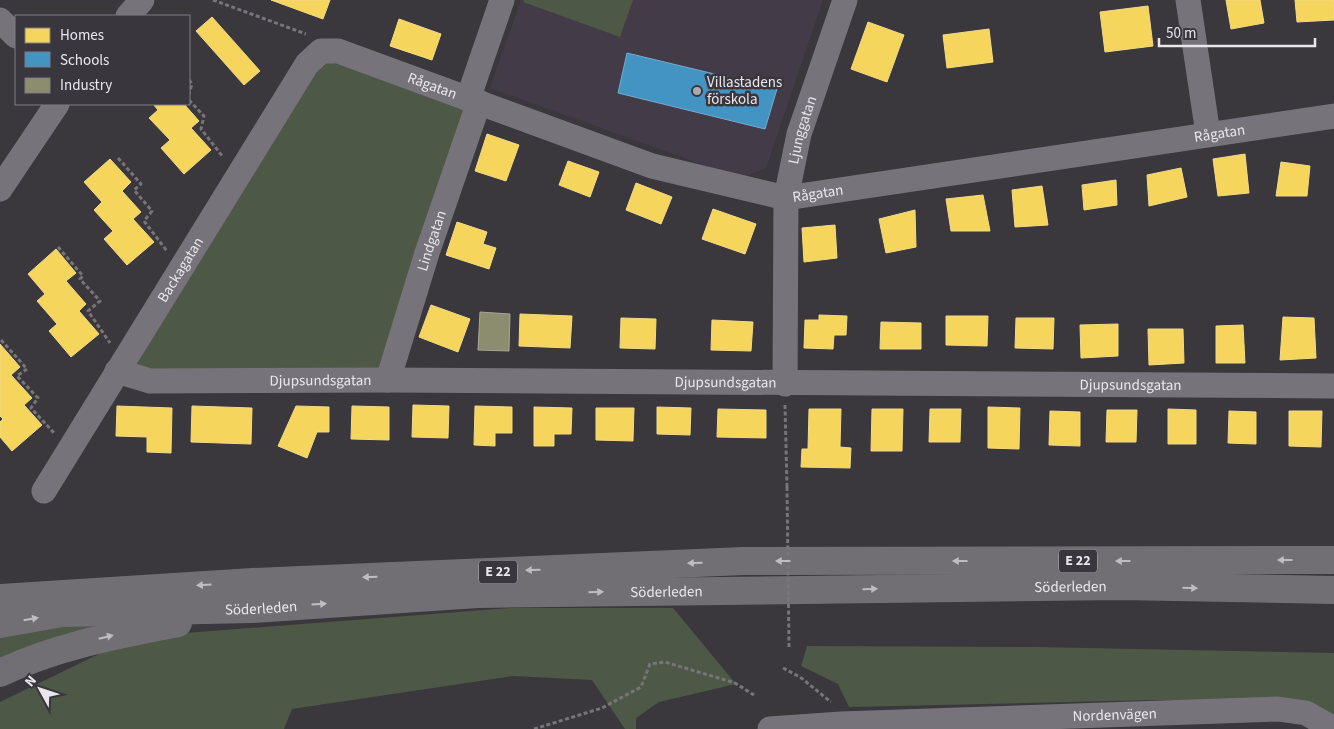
<svg xmlns="http://www.w3.org/2000/svg" width="1334" height="729" viewBox="0 0 1334 729" font-family="'Source Sans 3',sans-serif">
	<style>
		.education { fill: #443b49 }
		.green { fill: #4d5846 }
		.homes { fill: #f6d55c; stroke: #f2da87 }
		.schools { fill: #4393c3; stroke: #75accf }
		.industry { fill: #8c8c6e; stroke: #a8a794 }
		.lines { fill: none; stroke-linecap: round; stroke-linejoin: round }
		.path { stroke: #78747b; stroke-width: 3; stroke-dasharray: 4 2.5; stroke-linecap: butt }
		.minor { stroke: #77737b; stroke-width: 25 }
		.highway { stroke: #726f74; stroke-width: 28 }
		.path-bridge { stroke: #78747b; stroke-width: 3; stroke-dasharray: 4 2.5; stroke-linecap: butt }
		.oneway { fill: #bfbdc2 }
		.poi-dot { fill: #acaaae; stroke: #39363e; stroke-width: 2 }
		.labels { text-anchor: middle; dominant-baseline: central; stroke-width: 5; stroke-linejoin: round; paint-order: stroke }
		.shield { fill: #39363e; stroke: #b4b2b8; stroke-width: 1 }
		.shield-label { font-size: 14px; font-weight: bold; fill: #e9e7ec }
		.poi-label { font-size: 15px; fill: #e9e7ec; stroke: #39363e; text-anchor: start }
		.street-label { font-size: 15px; fill: #e9e7ec; stroke: #39363e }
	</style>
	<rect width="100%" height="100%" fill="#3a383c"/>
	<path class="education" d="M521,0H823L766,168L740,178L490,88Z"/>
	<g class="green">
		<path d="M524,0H633L620,37L523,2Z"/>
		<path d="M317,57L466,110L381,370L133,371Z"/>
		<path d="M511,608H673L736,684L659,702L636,718V729H625L592,680L513,676L292,709L284,729H0V702L134,637Z"/>
		<path d="M91,622L101,626L0,662V636Z"/>
		<path d="M807,646L1039,647L1334,653V718L1303,701L1156,700L849,707L838,684L801,666Z"/>
	</g>
	<g class="homes">
		<path d="M271,0H330L323,19Z"/>
		<path d="M1226,0H1260L1264,23L1231,29Z"/>
		<path d="M1295,0H1334V20L1297,22Z"/>
		<path d="M1148,6L1153,46L1105,52L1100,12Z"/>
		<path d="M212,17L260,71L244,85L196,31Z"/>
		<path d="M399,19L441,34L432,60L390,46Z"/>
		<path d="M868,22L904,35L887,82L851,69Z"/>
		<path d="M989,29L993,62L947,68L943,35Z"/>
		<path d="M153,104H184L199,121L191,128L211,150L184,174L161,148L170,140L149,118L158,110Z"/>
		<path d="M487,134L519,145L506,181L475,171Z"/>
		<path d="M1245,154L1249,193L1218,196L1213,159Z"/>
		<path d="M110,159L131,182L122,191L141,212L133,219L154,242L127,265L104,239L113,231L94,210L102,202L84,182Z"/>
		<path d="M568,161L599,172L590,197L559,185Z"/>
		<path d="M1281,162L1310,166L1307,196H1276Z"/>
		<path d="M1181,168L1187,197L1149,206L1147,175Z"/>
		<path d="M1116,180L1117,205L1084,210L1082,185Z"/>
		<path d="M636,183L672,197L661,224L626,210Z"/>
		<path d="M1042,186L1048,225L1015,227L1012,190Z"/>
		<path d="M983,195L990,231H951L946,199Z"/>
		<path d="M713,209L756,224L745,254L702,239Z"/>
		<path d="M915,210L916,247L886,253L879,219Z"/>
		<path d="M457,222L487,232L483,244L496,248L489,269L446,255Z"/>
		<path d="M835,225L837,258L804,262L802,228Z"/>
		<path d="M56,249L76,273L66,281L86,304L79,311L99,334L71,357L49,331L57,324L37,301L45,294L28,274Z"/>
		<path d="M431,305L470,319L458,352L419,337Z"/>
		<path d="M520,314L572,316L570,348L519,346Z"/>
		<path d="M819,315L847,316L846,335H834L833,349L804,348L805,320H819Z"/>
		<path d="M946,316H988L987,346L946,345Z"/>
		<path d="M1283,317L1314,318L1316,358L1280,360Z"/>
		<path d="M621,318L656,319L655,349L620,348Z"/>
		<path d="M1016,318H1054L1053,349L1015,348Z"/>
		<path d="M712,320L753,322L751,351L711,350Z"/>
		<path d="M881,322L921,323V349H880Z"/>
		<path d="M1118,324V356L1081,358L1080,325Z"/>
		<path d="M1243,325L1245,363H1216V326Z"/>
		<path d="M1148,329H1183L1184,363L1149,365Z"/>
		<path d="M0,344L20,367L11,375L32,398L24,405L42,425L12,451L0,437V422L3,419L0,416Z"/>
		<path d="M413,405L449,406L448,438L412,437Z"/>
		<path d="M117,406L172,408L171,453L147,452V437L116,436Z"/>
		<path d="M192,406L252,408L251,444L191,442Z"/>
		<path d="M296,406L329,407V432H317L307,458L278,446Z"/>
		<path d="M352,406L389,407V440L351,439Z"/>
		<path d="M475,406L512,407V433H495V446L474,445Z"/>
		<path d="M534,407L572,408L571,434H554V446H534Z"/>
		<path d="M657,407L691,408L690,435L657,434Z"/>
		<path d="M988,407L1020,408L1019,449L988,448Z"/>
		<path d="M596,408H634L633,441L596,440Z"/>
		<path d="M718,409L766,410V438L717,437Z"/>
		<path d="M809,409H841L840,447L851,448L850,468L801,467L802,449H808Z"/>
		<path d="M872,409H903L902,451H871Z"/>
		<path d="M930,409H961L960,442H929Z"/>
		<path d="M1168,409L1196,410V444H1168Z"/>
		<path d="M1107,410H1137L1136,442H1106Z"/>
		<path d="M1050,411L1080,412V446L1049,445Z"/>
		<path d="M1229,411L1256,412V444L1228,443Z"/>
		<path d="M1289,411H1322L1321,447L1289,446Z"/>
	</g>
	<path class="schools" d="M627,53L777,89L765,129L618,93Z"/>
	<path class="industry" d="M480,312L510,314L509,351L478,350Z"/>
	<g class="lines">
		<g class="path">
			<path d="M213,0L306,34"/>
			<path d="M189,80L192,84L189,94"/>
			<path d="M189,100L204,116L201,129L223,157"/>
			<path d="M118,158L141,184L134,190L152,211L144,221L167,251"/>
			<path d="M58,247L83,276L80,279L100,301L88,311L110,343"/>
			<path d="M1,340L27,369L17,376L38,398L31,408L54,433"/>
			<path d="M785,405L787,487"/>
			<path d="M783,668L800,677L831,702"/>
			<path d="M534,729L602,708L641,687L650,664L665,662L735,683L754,695"/>
		</g>
		<g class="minor">
			<path d="M1188,0L1208,134"/>
			<path d="M128,16L142,0"/>
			<path d="M0,20L16,36"/>
			<path d="M468,99L502,0"/>
			<path d="M0,189L57,104"/>
			<path id="s1" d="M117,371L150,381L388,380L1334,386"/>
			<path id="s2" d="M388,380L427,253L479,102"/>
			<path id="s3" d="M785,384L786,198L799,134L845,0"/>
			<path id="s4" d="M44,491L307,64L321,51H338L652,166L786,198L1334,116"/>
			<path id="s5" d="M770,729L841,724L1278,709L1306,713L1334,729"/>
		</g>
		<g class="highway">
			<path d="M0,598L253,582L744,561L1334,560"/>
			<path id="s6" d="M0,624L62,613L253,609L477,594L1120,586L1334,590"/>
			<path d="M0,673C56,646 117,635 178,623"/>
		</g>
		<path class="path-bridge" d="M787,487L789,647"/>
	</g>
	<defs><path id="oneway-solid" d="M-6-.8H1V-3.2L6.5 0L1 3.2V.8H-6Z" transform="scale(1.25)"/></defs>
	<g class="oneway">
		<use href="#oneway-solid" transform="translate(1285 560) rotate(180)"/>
		<use href="#oneway-solid" transform="translate(783 561) rotate(180)"/>
		<use href="#oneway-solid" transform="translate(960 561) rotate(180)"/>
		<use href="#oneway-solid" transform="translate(1123 561) rotate(180)"/>
		<use href="#oneway-solid" transform="translate(695 563) rotate(178)"/>
		<use href="#oneway-solid" transform="translate(533 570) rotate(178)"/>
		<use href="#oneway-solid" transform="translate(370 577) rotate(178)"/>
		<use href="#oneway-solid" transform="translate(204 585) rotate(176)"/>
		<use href="#oneway-solid" transform="translate(1190 588) rotate(1)"/>
		<use href="#oneway-solid" transform="translate(870 589) rotate(-1)"/>
		<use href="#oneway-solid" transform="translate(596 592) rotate(-1)"/>
		<use href="#oneway-solid" transform="translate(319 604) rotate(-4)"/>
		<use href="#oneway-solid" transform="translate(31 619) rotate(-10)"/>
		<use href="#oneway-solid" transform="translate(106 637) rotate(-14)"/>
	</g>
	<circle class="poi-dot" cx="697" cy="91" r="5"/>
	<g class="labels">
		<g class="shield">
			<rect x="1059" y="549.5" width="38" height="23" rx="4"/>
			<rect x="479" y="560.5" width="38" height="23" rx="4"/>
		</g>
		<g class="shield-label">
			<text x="1078" y="561">E 22</text>
			<text x="498" y="572">E 22</text>
		</g>
		<g class="poi-label">
			<text x="707" y="82">Villastadens<tspan x="707" dy="17">förskola</tspan></text>
		</g>
		<g class="street-label">
			<text stroke="none"><textPath href="#s4" startOffset="638">Rågatan</textPath></text>
			<text stroke="none"><textPath href="#s3" startOffset="256">Ljunggatan</textPath></text>
			<text stroke="none"><textPath href="#s4" startOffset="1448">Rågatan</textPath></text>
			<text stroke="none"><textPath href="#s4" startOffset="1042">Rågatan</textPath></text>
			<text stroke="none"><textPath href="#s2" startOffset="146">Lindgatan</textPath></text>
			<text stroke="none"><textPath href="#s4" startOffset="260">Backagatan</textPath></text>
			<text stroke="none"><textPath href="#s1" startOffset="205">Djupsundsgatan</textPath></text>
			<text stroke="none"><textPath href="#s1" startOffset="610">Djupsundsgatan</textPath></text>
			<text stroke="none"><textPath href="#s1" startOffset="1015">Djupsundsgatan</textPath></text>
			<text stroke="none"><textPath href="#s6" startOffset="1072">Söderleden</textPath></text>
			<text stroke="none"><textPath href="#s6" startOffset="668">Söderleden</textPath></text>
			<text stroke="none"><textPath href="#s6" startOffset="262">Söderleden</textPath></text>
			<text stroke="none"><textPath href="#s5" startOffset="345">Nordenvägen</textPath></text>
		</g>
	</g>
	<rect x="15" y="15" width="175" height="90" fill="#39363e" stroke="#7f7d84"/>
	<rect x="25" y="28" width="25" height="15" fill="#f6d55c" stroke="#7f7d84"/>
	<text x="60" y="40" font-size="15" fill="#e9e7ec">Homes</text>
	<rect x="25" y="52" width="25" height="15" fill="#4393c3" stroke="#7f7d84"/>
	<text x="60" y="65" font-size="15" fill="#e9e7ec">Schools</text>
	<rect x="25" y="78" width="25" height="15" fill="#8c8c6e" stroke="#7f7d84"/>
	<text x="60" y="90" font-size="15" fill="#e9e7ec">Industry</text>
	<g transform="translate(40 689) rotate(310)" stroke="#39363e" stroke-width="4" paint-order="stroke">
	<path d="M0-4L9 19L0 12L-9 19Z" fill="#e9e7ec"/>
	<text y="-8" font-size="14" font-weight="bold" text-anchor="middle" fill="#e9e7ec">N</text>
	</g>
	<path d="M1159 38v8h156v-8" fill="none" stroke="#e9e7ec" stroke-width="2.5"/>
	<text x="1166" y="38" font-size="15" fill="#e9e7ec" stroke="#39363e" stroke-width="4" paint-order="stroke">50 m</text>
</svg>
